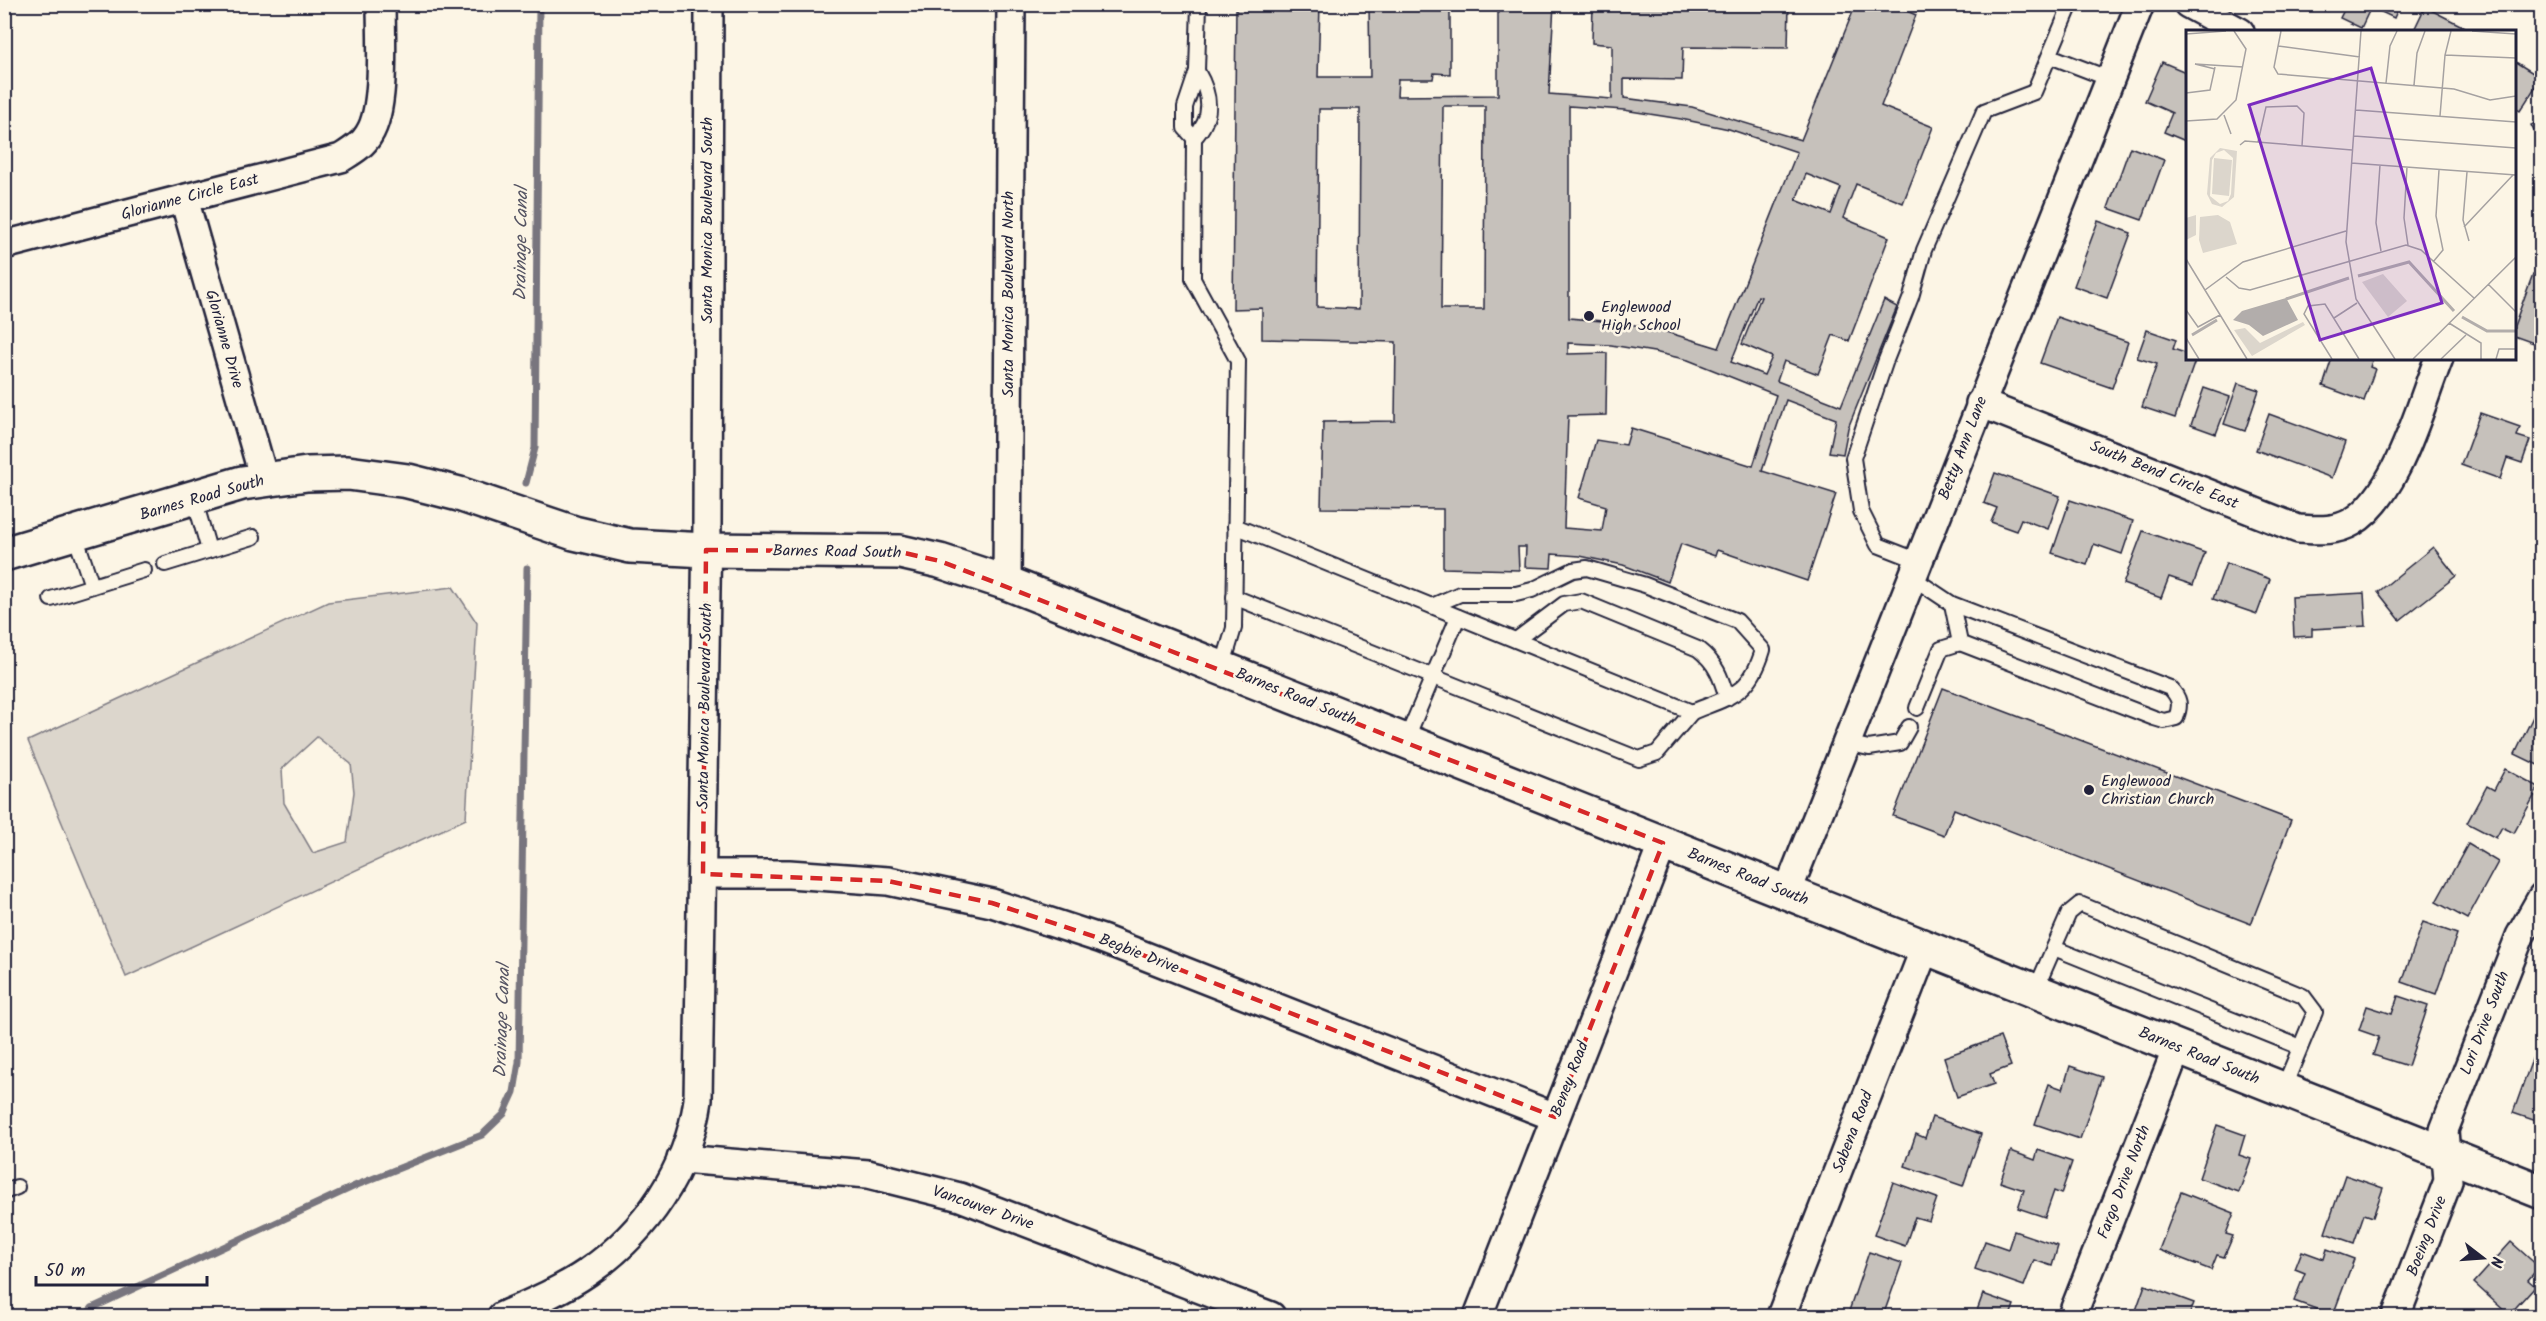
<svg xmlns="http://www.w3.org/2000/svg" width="2546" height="1321" viewBox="0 0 2546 1321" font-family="Kalam,sans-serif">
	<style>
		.green { fill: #dcd6cc; stroke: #7f7c84; stroke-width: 1.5; fill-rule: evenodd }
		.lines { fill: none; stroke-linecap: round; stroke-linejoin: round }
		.stream { stroke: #78757e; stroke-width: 7 }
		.building { fill: #c6c1bb; stroke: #22223b; stroke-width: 1.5; fill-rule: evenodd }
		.lane-casing { stroke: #22223b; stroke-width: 18 }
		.street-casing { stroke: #22223b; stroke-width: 32 }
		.secondary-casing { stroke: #22223b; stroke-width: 38 }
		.lane { stroke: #fcf5e5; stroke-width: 14 }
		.street { stroke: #fcf5e5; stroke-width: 27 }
		.secondary { stroke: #fcf5e5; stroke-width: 33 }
		.marked { fill: none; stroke: #d62828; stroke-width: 4.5; stroke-dasharray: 12 8; stroke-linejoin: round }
		.poi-dot { fill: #22223b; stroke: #fcf5e5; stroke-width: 2 }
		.labels { text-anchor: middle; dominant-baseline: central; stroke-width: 5; stroke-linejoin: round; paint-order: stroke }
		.street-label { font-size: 16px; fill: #22223b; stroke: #fcf5e5 }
		.poi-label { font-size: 16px; fill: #22223b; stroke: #fcf5e5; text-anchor: start }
		.water-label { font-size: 18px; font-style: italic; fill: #545362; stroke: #fcf5e5 }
		.inset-river { fill: none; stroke: #b2adab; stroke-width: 3 }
		.inset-road { fill: none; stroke: #a5a1a1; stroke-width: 1.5 }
		.view { fill: #7b2cbf; fill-opacity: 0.15; stroke: #7b2cbf; stroke-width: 3 }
		.inset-edge { fill: none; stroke: #22223b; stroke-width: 3 }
	</style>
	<rect width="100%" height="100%" fill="#fcf5e5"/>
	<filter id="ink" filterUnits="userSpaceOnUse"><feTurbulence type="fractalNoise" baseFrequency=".0167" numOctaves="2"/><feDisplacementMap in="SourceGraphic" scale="12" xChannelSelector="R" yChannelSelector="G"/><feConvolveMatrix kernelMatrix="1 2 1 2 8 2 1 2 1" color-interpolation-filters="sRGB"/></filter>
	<g filter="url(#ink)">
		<path class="green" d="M453,587L477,623L466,819L126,977L28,741L328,602ZM317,737L351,764L354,792L347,842L313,853L284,803L282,769Z"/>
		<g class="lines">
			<g class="stream">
				<path d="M526,483L535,448L539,4"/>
				<path d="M86,1316L92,1308L357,1185L482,1135L504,1114L514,1092L519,1062L527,568"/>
			</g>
		</g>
		<g class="building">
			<path d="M1236,4H1320L1318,77H1370L1369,4H1450V74L1434,73L1433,79H1398L1397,96L1498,95V10L1463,9V4H1554L1549,94L1612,99V45L1592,43L1593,4H1789L1788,48L1683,47L1682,80L1624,79V98L1692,107L1801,140L1856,4H1891L1916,15L1881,106L1933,127L1903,203L1856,184L1843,218L1889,237L1849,341L1833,335L1818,374L1784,361L1777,381L1841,406L1884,300L1897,307L1848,428L1843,454L1829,452L1836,419L1786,400L1762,471L1836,494L1807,581L1717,550L1715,556L1681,544L1668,582L1623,565L1580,556L1552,554L1551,568L1525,567L1526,547H1518L1519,570L1443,568V509L1321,508L1323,422L1395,421L1396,342L1262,339V308L1233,309ZM1443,106H1485L1484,309H1441ZM1569,106L1624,110L1681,119L1729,129L1797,152L1719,348L1663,331L1625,323L1569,318ZM1319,109H1360L1359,309L1317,307ZM1806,174L1841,188L1831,214L1796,200ZM1758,296L1761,297L1742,344L1772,357L1764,375L1731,362ZM1568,343L1611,345L1654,352L1688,360L1776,395L1753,466L1631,428L1626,445L1596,440L1579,498L1606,506L1602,531L1564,528L1568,416L1606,415L1607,353L1568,354Z"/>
			<path d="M1949,4H1967L1964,11Z"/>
			<path d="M2316,4H2331L2328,11Z"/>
			<path d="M2347,4H2400L2394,18L2371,7L2361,28L2340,18Z"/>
			<path d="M2425,7L2474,32H2413Z"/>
			<path d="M2514,61L2541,78L2520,111L2514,107Z"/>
			<path d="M2162,62L2188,73V142L2164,132L2172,113L2145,101Z"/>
			<path d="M2542,120V147L2531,125Z"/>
			<path d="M2130,147L2164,160L2142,220L2108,208Z"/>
			<path d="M2098,221L2131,233L2107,298L2074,286Z"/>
			<path d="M2533,274L2542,277V346L2514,336V326Z"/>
			<path d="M2057,317L2128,342L2112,388L2040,363Z"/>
			<path d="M2147,330L2176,340L2173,349L2188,354V358H2196L2175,418L2142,407L2157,364L2137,358Z"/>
			<path d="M2332,358H2373L2370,367L2375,369L2364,401L2323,386Z"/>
			<path d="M2238,383L2259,390L2245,431L2224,424Z"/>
			<path d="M2204,388L2230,397L2216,434L2191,425Z"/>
			<path d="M2480,413L2520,427L2517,436L2530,440L2522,463L2507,458L2500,479L2461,465Z"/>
			<path d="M2269,414L2345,442L2332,478L2256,450Z"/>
			<path d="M1995,473L2060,496L2048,529L2021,519L2016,531L1991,522L1997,508L1984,503Z"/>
			<path d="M2070,500L2133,521L2122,554L2094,544L2087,565L2052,553Z"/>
			<path d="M2143,531L2205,553L2193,585L2169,577L2161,598L2123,584Z"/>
			<path d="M2433,547L2456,576L2400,620L2378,592Z"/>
			<path d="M2226,563L2270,579L2257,614L2213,599Z"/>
			<path d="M2364,593L2366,626L2312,629V636L2294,637L2292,597Z"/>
			<path d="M1943,688L2291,820L2251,924L1954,809L1944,835L1893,816Z"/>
			<path d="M2542,698V767L2515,754Z"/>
			<path d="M2505,769L2539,787L2514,833L2502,827L2496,838L2467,823L2487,786L2494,790Z"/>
			<path d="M2468,844L2498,862L2467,919L2436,902Z"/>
			<path d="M2423,922L2457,934L2436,994L2402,982Z"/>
			<path d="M2398,996L2428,1006L2408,1066L2373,1055L2379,1037L2359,1030L2367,1006L2392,1014Z"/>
			<path d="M2000,1037L2011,1066L1990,1074L1994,1084L1957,1097L1944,1057Z"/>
			<path d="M2534,1054L2542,1057V1123L2513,1113Z"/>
			<path d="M2070,1066L2102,1077L2080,1139L2035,1124L2049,1084L2063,1089Z"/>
			<path d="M1932,1117L1981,1134L1963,1186L1905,1166L1916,1134L1925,1138Z"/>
			<path d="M2217,1125L2245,1135L2239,1155L2251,1159L2239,1192L2199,1178Z"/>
			<path d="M2038,1150L2072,1162L2061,1194L2054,1191L2045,1217L2018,1208L2024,1190L2000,1182L2011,1151L2035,1160Z"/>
			<path d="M2345,1175L2383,1188L2373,1217L2364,1214L2354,1243L2325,1233Z"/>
			<path d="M1893,1182L1937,1198L1929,1221L1915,1217L1905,1246L1874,1235Z"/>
			<path d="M2181,1192L2234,1213L2226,1234L2233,1236L2224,1257L2217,1255L2211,1270L2159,1250Z"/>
			<path d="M2014,1231L2058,1246L2052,1266L2034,1260L2024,1286L1975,1269L1985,1241L2008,1249Z"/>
			<path d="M2511,1242L2539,1267L2528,1280L2535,1286L2509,1315L2474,1283Z"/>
			<path d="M2327,1249L2354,1259L2333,1315L2294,1301L2305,1273L2295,1269L2302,1251L2324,1259Z"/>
			<path d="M1869,1252L1902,1263L1883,1316H1865L1849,1311Z"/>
			<path d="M2145,1285L2194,1303L2189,1316H2134Z"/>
			<path d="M1983,1294L2014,1305L2010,1316H1975Z"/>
		</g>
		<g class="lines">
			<g class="lane-casing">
				<g id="lane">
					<path d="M2050,56L2110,79"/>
					<path d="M1197,71L1199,4"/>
					<path d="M1194,138L1185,128V107L1197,71C1211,95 1214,117 1194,138L1193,279L1238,361L1234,628L1222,668"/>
					<path d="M194,498L209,550"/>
					<path d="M75,535L92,586"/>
					<path d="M1919,561L1878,545L1861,511L1853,458L1886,360L1911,297L1924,250L1984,111L2034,92L2071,4"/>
					<path d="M165,564L253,537"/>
					<path d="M1913,578L1952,604L2170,688C2180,698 2181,705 2176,718L2164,721L2154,718L1960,643L1952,604"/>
					<path d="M1234,597L1639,759L1657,753L1692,712L1235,526"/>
					<path d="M51,599L144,570"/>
					<path d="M1432,606L1460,594H1516L1532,590L1573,570L1587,568L1645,585L1737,621L1763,650C1750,694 1731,696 1692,712"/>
					<path d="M1516,640L1564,604L1581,601L1698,649C1716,663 1721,677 1727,698"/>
					<path d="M1917,708L1941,649L1960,643"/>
					<path d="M1406,740L1458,617"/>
					<path d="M1846,743L1869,748L1900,743L1909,727"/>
					<path d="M2054,948L2300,1047"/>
					<path d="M2035,991L2069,913L2080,904L2303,996L2315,1012L2283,1089"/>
					<path d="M4,1192L17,1187"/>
				</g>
			</g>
			<g class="street-casing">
				<g id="street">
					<path d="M2188,4L2240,32"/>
					<path d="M184,199L264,479"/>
					<path d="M4,245L341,158C352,151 363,145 369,134C386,108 381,37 381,4"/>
					<path d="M1980,403L2298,529C2317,530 2335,532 2352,522C2397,496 2420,406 2439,358"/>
					<path d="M1007,583L1011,4"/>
					<path d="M703,874H789L888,881L992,903L1102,939L1555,1117"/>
					<path d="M1787,893L2140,4"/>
					<path d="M681,1159L868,1174L960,1197L1271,1316"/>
					<path d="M502,1316C531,1303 562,1290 588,1272C646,1232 688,1171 698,1100L707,525L709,4"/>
					<path d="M1478,1316L1663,843"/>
					<path d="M1781,1316L1925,948"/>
					<path d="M2072,1316L2177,1048"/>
					<path d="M2396,1316L2448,1181L2444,1130L2520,936L2542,897"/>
				</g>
			</g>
			<g class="secondary-casing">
				<path id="secondary" d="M4,554L242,483L307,474L348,473L408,481L459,494L574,533L630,546L706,550L900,552L940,561L1007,583L2542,1192"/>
			</g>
			<use href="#lane" class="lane"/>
			<use href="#street" class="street"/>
			<use href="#secondary" class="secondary"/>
		</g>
	</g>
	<path class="marked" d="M706,550L900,552L940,561L1663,843L1555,1117L1102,939L992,903L888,881L703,874Z"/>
	<g class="poi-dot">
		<circle cx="1589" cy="316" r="6"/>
		<circle cx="2089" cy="790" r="6"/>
	</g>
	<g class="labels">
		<g class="street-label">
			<text transform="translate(190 197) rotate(-15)">Glorianne Circle East</text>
			<text transform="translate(707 220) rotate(-90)">Santa Monica Boulevard South</text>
			<text transform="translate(1008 294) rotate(-90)">Santa Monica Boulevard North</text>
			<text transform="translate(224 339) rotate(74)">Glorianne Drive</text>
			<text transform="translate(1963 448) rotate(-69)">Betty Ann Lane</text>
			<text transform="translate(2164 475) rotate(22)">South Bend Circle East</text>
			<text transform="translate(202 498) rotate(-16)">Barnes Road South</text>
			<text transform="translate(837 552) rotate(1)">Barnes Road South</text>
			<text transform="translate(1296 697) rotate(22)">Barnes Road South</text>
			<text transform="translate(705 706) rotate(-89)">Santa Monica Boulevard South</text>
			<text transform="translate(1748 877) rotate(22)">Barnes Road South</text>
			<text transform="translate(1139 954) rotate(21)">Begbie Drive</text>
			<text transform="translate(2485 1023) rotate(-69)">Lori Drive South</text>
			<text transform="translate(2199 1056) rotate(22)">Barnes Road South</text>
			<text transform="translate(1570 1079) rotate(-69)">Beney Road</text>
			<text transform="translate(1853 1132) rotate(-69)">Sabena Road</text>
			<text transform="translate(2124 1182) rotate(-69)">Fargo Drive North</text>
			<text transform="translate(983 1208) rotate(19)">Vancouver Drive</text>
			<text transform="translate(2427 1236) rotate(-69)">Boeing Drive</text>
		</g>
		<g class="poi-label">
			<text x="1601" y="307">Englewood<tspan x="1601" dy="18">High School</tspan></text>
			<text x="2101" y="781">Englewood<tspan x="2101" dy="18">Christian Church</tspan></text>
		</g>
		<g class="water-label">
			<text transform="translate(522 244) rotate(-89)">Drainage Canal</text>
			<text transform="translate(503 1021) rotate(-88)">Drainage Canal</text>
		</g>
	</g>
	<g transform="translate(2186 30)">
		<rect width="330" height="330" fill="#fcf5e5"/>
		<path d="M34,118L51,121L48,167L36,177L26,174L21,164L24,128ZM38,120L47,128L45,164L42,171L34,174L24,166L26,130L30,123ZM28,128L46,130L43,166L26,164ZM10,185V205L0,210V188ZM32,185L44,192L51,214L17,223L13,210L14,187ZM197,244L221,271L202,287L176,252ZM117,292L119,295L66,326L48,300L59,298L74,313Z" fill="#dcd6cc" fill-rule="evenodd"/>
		<path d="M100,268L112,290L77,306L63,295L47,290L56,281Z" fill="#b2adab"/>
		<path class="inset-river" d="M172,246L223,232L268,281M100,269L163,248M276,287L301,301H330M6,305L31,290"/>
		<path class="inset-road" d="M95,1L88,37L92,44L268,59L304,70L330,66M175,1L160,212L170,269L209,329M286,1L330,4M0,4L40,1M92,16L174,27M259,25L330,28M29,39L9,34L57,37M200,53L204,16L211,1M228,55L231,23L239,1M0,63L24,60L29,37M170,80L330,92M38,85L45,104M254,86L259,25L265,1M0,91L31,89L50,70L60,19L48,1M168,106L330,118M72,112L80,77L111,76L118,83L116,116M54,115L59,111L166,120M165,133L330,145M194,135L190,193L195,221M221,137L218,188L222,215M281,142L277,190L283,211M278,197L327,145M0,229L61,329M247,232L257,220L250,186L253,140M40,247L53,258L64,260L220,215L235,220L288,268M302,254L330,282M19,260L57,232L160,201M0,280L12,297L34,285M148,288L171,273M263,293L295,313V329M0,308L13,329M146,329L118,284L122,276L139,274L173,329M227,329L330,227M255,329L280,305M310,329L313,319H330"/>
		<path class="view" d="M185,38L256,273L134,310L63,75Z"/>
		<rect width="330" height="330" class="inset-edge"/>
	</g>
	<rect width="2546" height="1321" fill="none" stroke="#fcf5e5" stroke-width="24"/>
	<rect x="12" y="12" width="2522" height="1297" fill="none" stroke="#22223b" stroke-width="2" filter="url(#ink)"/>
	<g transform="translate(2483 1258) rotate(107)" stroke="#fcf5e5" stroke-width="4.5" paint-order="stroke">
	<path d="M0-4.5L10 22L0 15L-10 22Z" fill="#22223b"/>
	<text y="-9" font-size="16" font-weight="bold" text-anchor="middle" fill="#22223b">N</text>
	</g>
	<path d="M36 1276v9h171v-9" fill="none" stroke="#22223b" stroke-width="3"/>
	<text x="45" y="1276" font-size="18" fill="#22223b" stroke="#fcf5e5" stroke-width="4.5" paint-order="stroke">50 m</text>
</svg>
